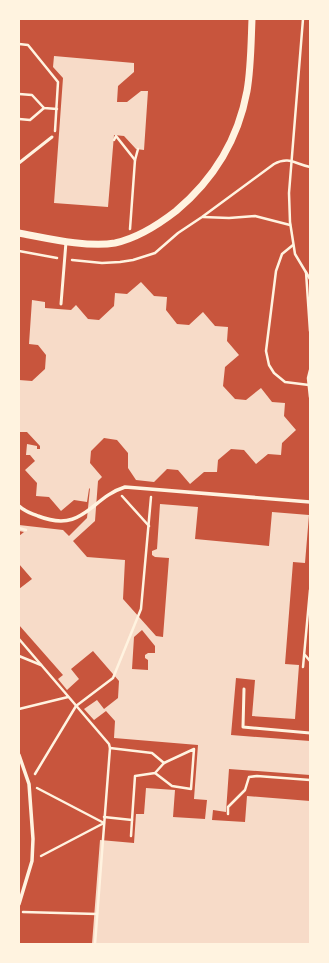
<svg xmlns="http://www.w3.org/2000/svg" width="329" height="963" viewBox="0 0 329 963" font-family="'DejaVu Sans',sans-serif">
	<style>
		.building { fill: #f7dbc8; fill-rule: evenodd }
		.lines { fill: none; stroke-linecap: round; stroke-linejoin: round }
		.path { stroke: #fff3e0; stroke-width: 2.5 }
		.service { stroke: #fff3e0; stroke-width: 3 }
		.pedestrian { stroke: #fff3e0; stroke-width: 3.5 }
		.tertiary { stroke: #fff3e0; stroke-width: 7 }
	</style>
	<rect width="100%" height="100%" fill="#c8553d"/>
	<g class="building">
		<path d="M54,56L134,63V72L118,86L117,102H127L141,91H148L144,150L136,149L124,136L114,135L108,207L54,203L63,78L53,67Z"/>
		<path d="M141,282L154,296L167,297L166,310L177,324L189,325L203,312L215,326L228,327L227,341L239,355L225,367L223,386L235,399L246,400L261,388L272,402L285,403L284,416L296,430L282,443L281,455L268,454L256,464L244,450L231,449L218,460L217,472H204L190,484L178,470L167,469L154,482L136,480L128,468V453L117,440L104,438L91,451L90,463L102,477L98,481L95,521L73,541L87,557L125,560L123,599L156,636L163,637L169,558L155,557L152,555V551L157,549L160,504L198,507L195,539L269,546L272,512L309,515L305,563L293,562L285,664L299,665L295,719L252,716L255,680L236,678L231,735L310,741V775L229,769L226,812L213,810L212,820L245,822L247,796L310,801V944H92L100,840L134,843L136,814H144L146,788L175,790L173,817L205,819L207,800L194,799L198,745L114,738L115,721L106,711L94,720L84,709L97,700L104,709L118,698L119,681L93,651L71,669L79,679L67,690L58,679L63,675L19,625V589L32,579L19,564V536L24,532L19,531V525L63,530L69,536L87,518L90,488L89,489L87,502L74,500L61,511L49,497L36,496L37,483L25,470L35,461L30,455H26L27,444L37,446V449H40V446L27,432H19V380L32,381L45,369L46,355L38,345L29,344L32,300L45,302V308L71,310L76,305L88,319L99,320L114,306L115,293L127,294ZM142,630L155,646V653H148L145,655V658L148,660V670L132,669L134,637Z"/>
	</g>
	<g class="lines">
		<g class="path">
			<path d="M303,19L289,193L290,222L295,254L310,279"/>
			<path d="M19,44L28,45L58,82L55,131"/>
			<path d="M19,94L32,95L44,108L57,109"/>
			<path d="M19,119L30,120L44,108"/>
			<path d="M114,140L116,136L135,160"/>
			<path d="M203,217L229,218L255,216L290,225"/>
			<path d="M130,229L135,160L138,149"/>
			<path d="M293,245L282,254L276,271L266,351L269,365L274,373L285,382L309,385"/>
			<path d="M19,251L57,258"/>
			<path d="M72,260L102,263L120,262L133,260L155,253L178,233L202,217L274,164C289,156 295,164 310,167"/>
			<path d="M306,272L310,331"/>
			<path d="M310,370L308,378L310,397"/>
			<path d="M122,496L149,526"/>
			<path d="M19,528L26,530"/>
			<path d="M19,639L109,744L110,748L95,944"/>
			<path d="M305,655L310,661"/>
			<path d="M19,656L41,665"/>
			<path d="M303,667L310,590"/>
			<path d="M19,709L68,697"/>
			<path d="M110,748L152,753L164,763"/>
			<path d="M35,774L76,706L113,678L141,609L151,497"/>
			<path d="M37,788L104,823L41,856"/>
			<path d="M228,814V807L245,790L249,777L257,776L310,780"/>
			<path d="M104,817L132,820L131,836"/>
			<path d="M132,820L135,776L155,773L172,786L191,789L194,749L164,763L155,773"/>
			<path d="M23,912L97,914"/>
		</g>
		<g class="service">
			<path d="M19,163L52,137"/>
			<path d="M61,304L66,242"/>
			<path d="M244,689L243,727L310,733"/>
		</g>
		<g class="pedestrian">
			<path d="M19,506C25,512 31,513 38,516C84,534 90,498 125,487L310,502"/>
			<path d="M19,755L29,784L33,839L32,861L19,904"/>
		</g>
		<path class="tertiary" d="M19,233C46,238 88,248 115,243C138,238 158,225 176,211C213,180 238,140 247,91C251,68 251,43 252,19"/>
	</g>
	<rect width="329" height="963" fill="none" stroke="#fff3e0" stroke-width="40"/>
</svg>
